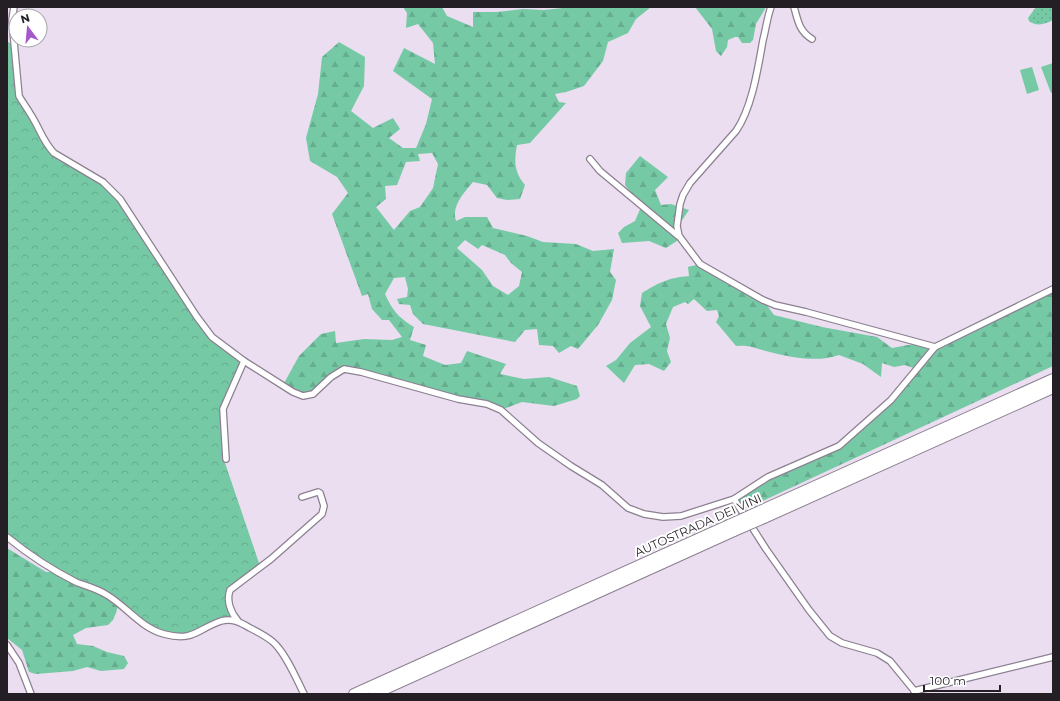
<svg xmlns="http://www.w3.org/2000/svg" width="1060" height="701" viewBox="0 0 1060 701" font-family="Montserrat,sans-serif">
	<style>
		.grass { fill: url(#grass-dots) }
		.forest { fill: url(#forest-firs); fill-rule: evenodd }
		.park { fill: url(#park-crowns) }
		.pitch { fill: #75caa5 }
		.lines { fill: none; stroke-linecap: round; stroke-linejoin: round }
		.street-casing { stroke: #8c8091; stroke-width: 8 }
		.highway-casing { stroke: #8c8091; stroke-width: 12 }
		.street { stroke: #fff; stroke-width: 5.5 }
		.highway { stroke: #fff; stroke-width: 10 }
		.highway-bridge-casing { stroke: #8c8091; stroke-width: 12; stroke-linecap: butt }
		.highway-bridge { stroke: #fff; stroke-width: 10 }
		.labels { text-anchor: middle; dominant-baseline: central; stroke-width: 4; stroke-linejoin: round; paint-order: stroke }
		.street-label { font-size: 12px; fill: #231f25; stroke: #fff }
	</style>
	<defs>
		<pattern id="grass-dots" width="8" height="8" patternUnits="userSpaceOnUse"><rect width="8" height="8" fill="#75caa5"/><path d="M2 2h.1M6 6h.1" fill="none" stroke="#65ad8e" stroke-width="1.8" stroke-linecap="round"/></pattern>
		<pattern id="forest-firs" width="22" height="20" patternUnits="userSpaceOnUse"><rect width="22" height="20" fill="#75caa5"/><path d="M5 1l3.5 6h-7zM16 11l3.5 6h-7z" fill="#65ad8e"/></pattern>
		<pattern id="park-crowns" width="20" height="18" patternUnits="userSpaceOnUse"><rect width="20" height="18" fill="#75caa5"/><path d="M2 6a3 3 0 1 1 6 0M12 15a3 3 0 1 1 6 0" fill="none" stroke="#65ad8e"/></pattern>
	</defs>
	<rect width="100%" height="100%" fill="#eadef0"/>
	<path class="grass" d="M1036,7H1053V20C1046,24 1036,27 1029,21L1028,18Z"/>
	<g class="forest">
		<path d="M403,7H442L447,16L473,27V12H497L523,9L544,10L572,7H651L636,19L628,33L608,42L603,61L584,86L566,92L555,94L559,102L566,103L530,143L517,145C514,161 514,172 525,185L520,199L507,200L497,198L487,185L473,182C464,193 451,206 456,221L465,217H487L493,228L527,236L543,242L576,244L593,251L614,249L610,272L616,280L612,300L598,325L578,349L571,346L559,353L553,346L539,345L537,329L525,330L515,342L423,324L413,314L410,305L399,304L397,299L407,297L408,289L405,277L394,278L385,294C393,311 398,317 414,327L410,340L426,345L423,356L445,365L461,363L467,351L506,364L500,374L524,379L549,377L577,386L580,396L577,399L554,406L522,402L501,410L344,369L313,394L303,396L283,385L299,356L321,334L335,331L336,343L364,339L392,340L402,337L389,320H382L372,309L368,294L362,296L332,214L348,193L337,177L310,161L306,138L318,94L322,57L339,42L365,57L364,86L351,111L373,128L393,118L400,129L389,138L403,148H416L426,124L432,99L393,71L404,48L435,64L433,43L418,24L406,28L407,13ZM432,153L438,164L433,188L420,207L410,211L394,230L376,207L386,199L385,186L397,185L406,162L420,161L418,154ZM465,240L478,249L482,245L505,255L511,263L522,272L519,286L508,295L493,286L482,270L457,248Z"/>
		<path d="M695,7H766L756,24L753,40L750,43H742L738,37H735L728,40L727,47L721,56L716,51L712,29Z"/>
		<path d="M640,156L668,177L655,190L661,205L671,204L689,210L676,229L680,239L666,248L649,241L622,243L618,233L624,227L635,221L641,207L625,185L626,173Z"/>
		<path d="M700,264L763,300L774,315L822,327L877,337L892,348L919,343L936,347L1053,289V366L741,511L734,499L768,477L839,446L891,400L916,369L905,365L894,367L882,363L881,377L863,364L839,355C817,363 789,357 766,351C753,348 751,345 736,346L716,322L719,316L717,310L707,311L694,299L688,304L685,302L673,307L666,324L670,338L667,351L671,362L664,371L649,364L635,365L624,383L606,366L616,360L630,343L651,327L640,306L642,293C660,282 668,278 689,276L688,267Z"/>
		<path d="M7,294L120,598L116,613L113,620L108,625L86,628L73,635L77,644L93,646L107,652L124,656L128,663L124,669L101,671L87,667L73,671L36,674L29,672L22,650L7,638V548L46,572H54Z"/>
	</g>
	<path class="park" d="M9,42L14,48L19,96L47,146L103,182L120,199L212,337L244,361L223,409L225,463L260,566L229,590L231,616L228,620L190,637L150,629L107,594L77,582L7,537V43Z"/>
	<g class="pitch">
		<path d="M1053,63V92L1051,93L1041,67Z"/>
		<path d="M1032,67L1039,90L1027,94L1020,70Z"/>
	</g>
	<g class="lines">
		<g class="street-casing">
			<g id="street">
				<path d="M14,7L12,20L19,96C23,103 27,108 31,115C39,127 43,142 54,153L103,182L120,199L197,317L212,337L244,361L293,392L303,396L313,394L331,377L344,369L361,372L458,399L487,404L501,410L538,443L571,466L602,485L628,508L644,514L663,517L681,516L734,499L768,477L839,446L891,400L935,347L1053,289"/>
				<path d="M771,7C767,18 766,29 763,40C758,68 752,108 736,131L690,183L683,195L680,204L677,226L679,236L700,264L763,300L775,305L806,312L935,347"/>
				<path d="M794,7C798,21 799,31 812,39"/>
				<path d="M590,159L600,171L678,236"/>
				<path d="M226,459L223,409L244,361"/>
				<path d="M734,499L766,549L809,610L830,636L842,643L877,653L890,661L917,694"/>
				<path d="M7,537C28,554 52,570 76,582C86,586 98,589 107,595C127,607 141,628 164,634C194,642 197,629 221,621C232,618 240,622 250,628C258,632 266,636 273,642C285,652 297,680 304,694"/>
				<path d="M238,621C231,613 226,601 230,590L271,559L322,514L324,506L320,493L318,492L302,497"/>
				<path d="M7,645L19,663L31,694"/>
				<path d="M914,691L1053,657"/>
			</g>
		</g>
		<g class="highway-casing">
			<g id="highway">
				<path d="M760,511L1053,379"/>
				<path d="M764,518L1053,388"/>
				<path d="M354,694L731,524"/>
				<path d="M374,694L734,531"/>
			</g>
		</g>
		<use href="#street" class="street"/>
		<use href="#highway" class="highway"/>
		<g class="highway-bridge-casing">
			<g id="highway-bridge">
				<path d="M731,524L760,511"/>
				<path d="M734,531L764,518"/>
			</g>
		</g>
		<use href="#highway-bridge" class="highway-bridge"/>
	</g>
	<g class="labels">
		<g class="street-label">
			<text transform="translate(698 525) rotate(-24)">AUTOSTRADA DEI VINI</text>
		</g>
	</g>
	<rect width="1060" height="701" fill="none" stroke="#231f25" stroke-width="16"/>
	<g transform="translate(28 28) rotate(344)"><circle r="19" fill="#ffffff" stroke="#a7a5a8"/>
	<path d="M0-3L7 15L0 10L-7 15Z" fill="#a359cc"/>
	<text y="-6" font-size="11" font-weight="bold" text-anchor="middle" fill="#231f25">N</text>
	</g>
	<path d="M924 685v6h76v-6" fill="none" stroke="#231f25" stroke-width="2"/>
	<text x="930" y="685" font-size="12" fill="#231f25" stroke="#ffffff" stroke-width="3" paint-order="stroke">100 m</text>
</svg>
